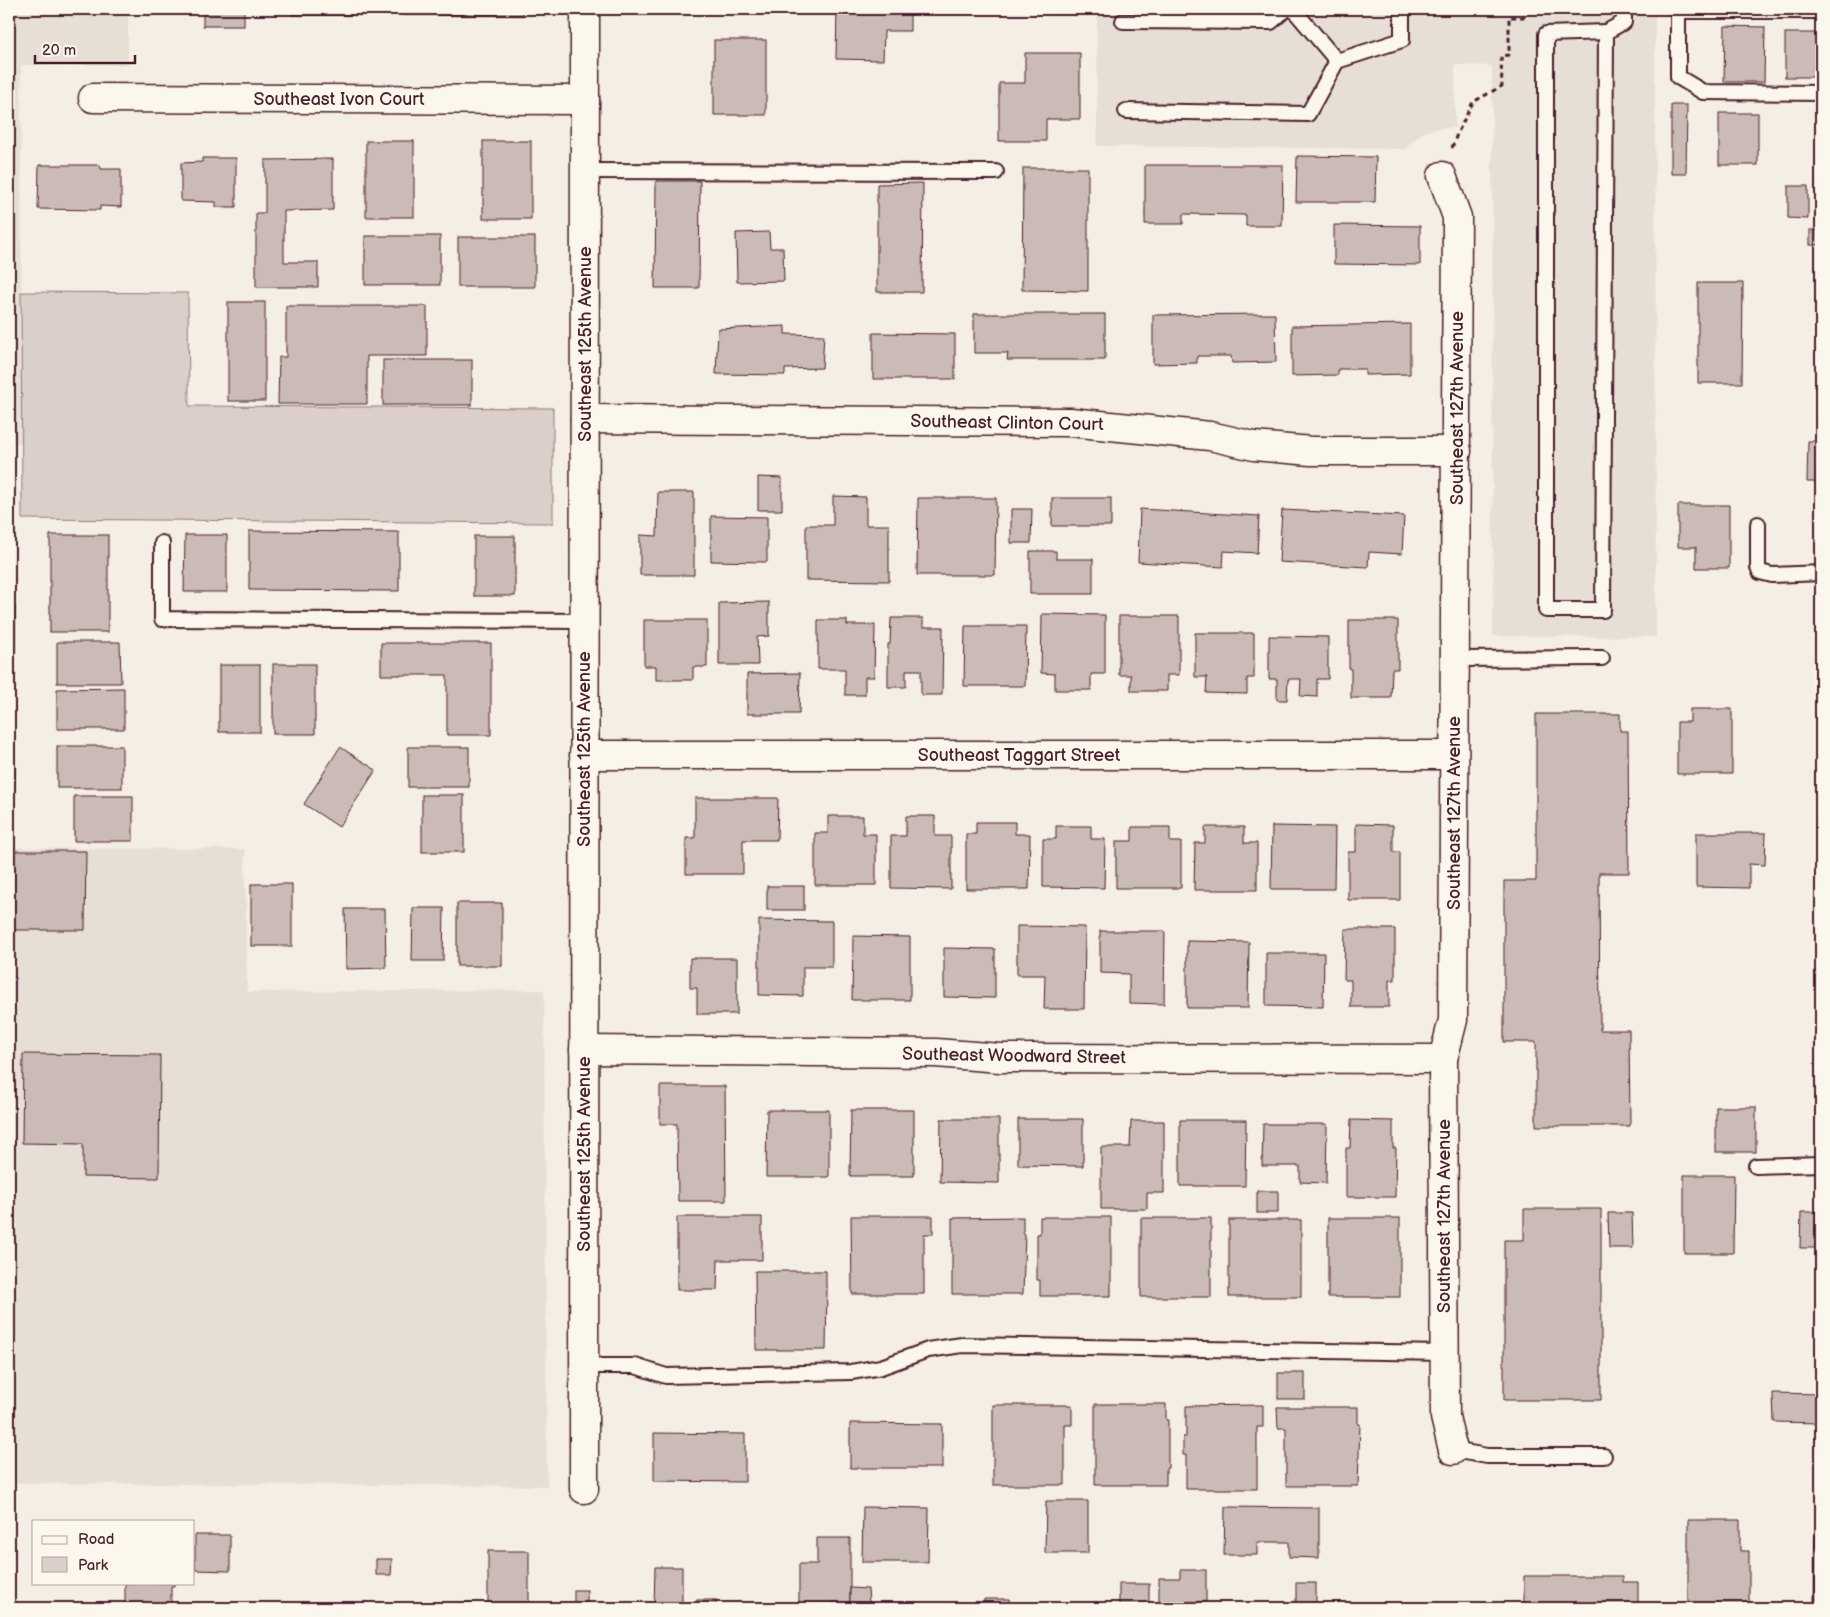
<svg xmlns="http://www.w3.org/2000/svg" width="1830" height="1617" viewBox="0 0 1830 1617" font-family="'Balsamiq Sans',sans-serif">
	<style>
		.built { fill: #e7dfd6 }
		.green { fill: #dbd0c9; stroke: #92787a }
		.building { fill: #cabbb6; stroke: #4a1f2b }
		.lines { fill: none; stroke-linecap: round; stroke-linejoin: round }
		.service-casing { stroke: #4a1f2b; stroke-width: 18 }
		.minor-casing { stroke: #4a1f2b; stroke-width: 31 }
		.path { stroke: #4a1f2b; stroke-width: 3; stroke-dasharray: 5 4; stroke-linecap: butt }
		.service { stroke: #fbf7ec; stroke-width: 14 }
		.minor { stroke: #fbf7ec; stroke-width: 28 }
		.labels { text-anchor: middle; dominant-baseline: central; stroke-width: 4; stroke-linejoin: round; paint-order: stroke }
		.street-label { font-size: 18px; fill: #4a1f2b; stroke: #fbf7ec }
	</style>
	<rect width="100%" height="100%" fill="#f4eee4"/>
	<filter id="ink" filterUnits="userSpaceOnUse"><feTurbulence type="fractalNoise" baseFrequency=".02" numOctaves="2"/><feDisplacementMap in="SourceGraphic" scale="10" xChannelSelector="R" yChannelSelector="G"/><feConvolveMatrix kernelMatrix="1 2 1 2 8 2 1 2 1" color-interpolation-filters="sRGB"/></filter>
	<g filter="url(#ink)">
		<g class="built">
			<path d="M9,9H128V65H21L22,443H9Z"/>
			<path d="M1097,9H1655L1656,637L1493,636L1492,66L1455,65V128H1438L1424,132L1410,143L1406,149L1097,146Z"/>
			<path d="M9,848L245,849L247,992L544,990L547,1486L9,1483Z"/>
		</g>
		<path class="green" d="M21,292L188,293L189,406L553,408V523L22,519Z"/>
		<g class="building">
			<rect x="203" y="9" width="41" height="17"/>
			<rect x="292" y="9" width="92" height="6"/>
			<rect x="405" y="9" width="118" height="6"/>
			<path d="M837,9H910V31H884L883,60L836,59Z"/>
			<rect x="1571" y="9" width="25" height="3"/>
			<path d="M1725,26L1765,27L1764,82H1724Z"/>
			<rect x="1785" y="33" width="36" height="44"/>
			<rect x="714" y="40" width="52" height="75"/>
			<path d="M1025,53H1080V119H1046V141H999V83H1025Z"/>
			<path d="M1671,105H1687L1686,174H1671Z"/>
			<rect x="1719" y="113" width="39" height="52"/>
			<rect x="366" y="141" width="48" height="76"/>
			<rect x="483" y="141" width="48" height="78"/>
			<path d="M1297,156L1376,157L1375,202H1296Z"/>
			<path d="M202,158H236V207H216V202L181,201V163L202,162Z"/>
			<path d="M333,159V210L284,211V262H318V287H256V213H265V160Z"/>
			<path d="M39,165H100L101,169H121V207L100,206V210L38,209Z"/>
			<path d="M1145,165H1283L1282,226H1246V215L1183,214V224H1145Z"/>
			<path d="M1023,168H1088V291L1022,290Z"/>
			<path d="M656,181H700L699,288H655Z"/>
			<path d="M923,183L922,292H877V184Z"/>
			<path d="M1788,186H1808V219L1788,218Z"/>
			<path d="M1334,225L1420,226V265L1334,264Z"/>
			<rect x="1810" y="230" width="11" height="15"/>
			<path d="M769,232L770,248H783L784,281L737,282L736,233Z"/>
			<rect x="365" y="236" width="75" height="49"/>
			<rect x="458" y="237" width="77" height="50"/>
			<rect x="1819" y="263" width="2" height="98"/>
			<path d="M1698,283H1743L1742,383H1698Z"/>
			<rect x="228" y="302" width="37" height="99"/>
			<path d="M286,306H427V356H367V404H278L279,357H286Z"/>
			<path d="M974,314H1105V360H1007L1008,353H974Z"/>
			<path d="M1275,314L1276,362L1232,363L1231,356H1197V363L1153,364V315Z"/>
			<path d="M1410,324V374L1365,375V369H1338V375L1292,376V326Z"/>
			<path d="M785,326V334L824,335L822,368L785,369V375L716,374L718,329Z"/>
			<path d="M873,333L955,334V379H873Z"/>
			<rect x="383" y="360" width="89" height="45"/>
			<path d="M1808,441H1821V482H1807Z"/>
			<path d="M758,477L782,478V510H758Z"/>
			<path d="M658,492H694V575H640V535L657,536Z"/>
			<path d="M833,496L866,497V525H889V581L806,580V525H833Z"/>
			<path d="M918,498H996L995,575H917Z"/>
			<rect x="1052" y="498" width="59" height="28"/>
			<path d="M1678,505H1729V568H1696V547H1678Z"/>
			<path d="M1011,509H1032L1031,543H1011Z"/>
			<path d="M1140,509L1259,516L1257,553L1224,551L1223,567L1138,562Z"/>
			<path d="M1282,510L1404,516L1402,554L1369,552L1368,567L1279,562Z"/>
			<path d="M711,516L767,517V562L711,561Z"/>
			<path d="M249,531L399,532V591L249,590Z"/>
			<rect x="50" y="535" width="58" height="97"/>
			<path d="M185,535H227V592H184Z"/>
			<rect x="474" y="536" width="41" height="60"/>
			<path d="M1030,551H1056V559H1093V594H1030Z"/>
			<path d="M769,602V636L757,637L758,665H719V603Z"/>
			<rect x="9" y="606" width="6" height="69"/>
			<path d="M1042,614L1105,615V674H1091V690H1055V674L1041,673Z"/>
			<path d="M1119,616H1179V675H1167V691H1131V675H1119Z"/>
			<path d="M891,618H923V627H943L942,695H921V670H906V687H888V644H890Z"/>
			<path d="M644,620H707V667H693V680H656V666H644Z"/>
			<path d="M818,620H847V625H875L874,677H865V695H845V669H818Z"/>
			<path d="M1349,620H1398V669H1392L1391,698H1351V668H1349Z"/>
			<path d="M965,626H1026L1025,686H964Z"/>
			<path d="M1195,633H1254V678H1247V694L1206,693L1207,677H1195Z"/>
			<path d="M1269,636L1328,637V679H1317V697L1300,696L1301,679H1288L1287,700H1277V679H1269Z"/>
			<path d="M57,642H120L121,683H57Z"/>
			<path d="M381,643H491V735H447V675H381Z"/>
			<rect x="273" y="664" width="42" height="70"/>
			<rect x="219" y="665" width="41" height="67"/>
			<path d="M800,673L799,714H747V674Z"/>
			<path d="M124,688V729H57V689Z"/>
			<path d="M1690,709H1732V774H1677V722H1690Z"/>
			<path d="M1536,714H1620V731H1628L1629,873H1599L1600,1030H1629L1630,1126H1536V1042H1504V881H1536Z"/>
			<rect x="1816" y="724" width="5" height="42"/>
			<rect x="57" y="746" width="65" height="42"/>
			<path d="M340,747L376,770L339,827L304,804Z"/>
			<rect x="408" y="747" width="61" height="40"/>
			<path d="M9,765H15L14,837H9Z"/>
			<rect x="422" y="795" width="42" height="57"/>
			<rect x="74" y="796" width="59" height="45"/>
			<path d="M695,798H778L777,840H743V874H686V838H695Z"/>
			<path d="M828,816H863V834H876V885H815V833H828Z"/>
			<path d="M906,816H935V836H951V889L891,888V836H906Z"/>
			<path d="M976,822H1015V834H1030L1029,889H966V834H976Z"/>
			<path d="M1356,824L1393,825V852H1400V900H1348V852H1356Z"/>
			<path d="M1056,826H1091V839H1105L1104,888L1043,887V839H1056Z"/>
			<path d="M1272,826L1335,827L1334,889H1271Z"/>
			<path d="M1132,827H1170V842H1181V888H1116V841H1132Z"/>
			<path d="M1205,827H1244V843H1257V890H1194L1195,843H1205Z"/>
			<path d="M1696,833H1766L1765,865L1749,864V888L1696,887Z"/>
			<path d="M9,851H86L85,930H9Z"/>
			<rect x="251" y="884" width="41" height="62"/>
			<rect x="767" y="886" width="37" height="24"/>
			<rect x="457" y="903" width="45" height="63"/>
			<path d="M413,908H444L443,961H412Z"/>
			<path d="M345,909H385L386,968L346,969Z"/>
			<path d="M759,920L832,921V967H803V996L759,995Z"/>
			<path d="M1017,926L1085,927L1084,1009H1044L1045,975H1017Z"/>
			<path d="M1345,929H1395V980H1389V1007H1351V980H1344Z"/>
			<path d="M1100,931H1165L1164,1004L1129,1003V974L1100,973Z"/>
			<path d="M853,936L910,937V1000H852Z"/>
			<path d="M1187,941L1249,942L1248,1008H1187Z"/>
			<path d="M944,948L995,949V998L944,997Z"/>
			<path d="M1266,953H1324L1323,1007L1266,1006Z"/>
			<path d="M690,958H737V1014H697V988H690Z"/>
			<path d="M23,1054L160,1055L159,1178L83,1177V1144L22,1143Z"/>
			<path d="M660,1086H725L726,1201H678L677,1124H660Z"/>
			<rect x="1716" y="1107" width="40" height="45"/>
			<path d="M767,1110H829V1177H766Z"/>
			<path d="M851,1110H914V1176H850Z"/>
			<path d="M941,1119H999V1183L940,1182Z"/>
			<path d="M1018,1119H1083V1166L1018,1165Z"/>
			<path d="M1180,1120H1246L1245,1186H1180Z"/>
			<path d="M1351,1120L1393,1121V1148H1396L1395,1197H1346V1148H1350Z"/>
			<path d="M1131,1121H1164V1193H1147V1209H1101V1147H1130Z"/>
			<path d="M1263,1124H1327L1326,1183L1300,1182V1166H1262Z"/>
			<path d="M1684,1175H1734L1733,1253H1684Z"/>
			<rect x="1257" y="1191" width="21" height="22"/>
			<path d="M1524,1209H1601V1400H1504V1240H1524Z"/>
			<path d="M1801,1212H1821V1248H1800Z"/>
			<path d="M1608,1213H1632L1633,1248H1609Z"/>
			<path d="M851,1216H933V1234H924V1294H852Z"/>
			<path d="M677,1217H762V1260H718L717,1290H677Z"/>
			<path d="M1023,1217V1234H1025L1023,1294H952V1218Z"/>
			<path d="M1040,1217H1111V1296H1040V1280H1037V1234H1040Z"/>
			<rect x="1141" y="1218" width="70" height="79"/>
			<rect x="1328" y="1218" width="72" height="79"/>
			<rect x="1229" y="1220" width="72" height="77"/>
			<path d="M755,1271H826V1288H827L826,1350H756Z"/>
			<rect x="1278" y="1373" width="27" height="26"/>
			<path d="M1773,1393L1821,1394V1423L1774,1422Z"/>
			<path d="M1095,1404H1166V1420H1168V1468H1166V1485H1095Z"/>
			<path d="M993,1405H1072V1425H1065V1485H993Z"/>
			<path d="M1263,1405V1427H1257V1489H1186V1455H1183V1437H1186V1406Z"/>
			<path d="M1277,1407H1358V1424H1360L1358,1486H1286V1428H1278Z"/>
			<path d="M850,1423L942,1424V1468H850Z"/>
			<path d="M654,1433L745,1434V1482L654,1481Z"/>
			<path d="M1046,1501H1088V1553H1045Z"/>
			<path d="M863,1507L929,1508L928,1562H862Z"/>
			<path d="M1225,1507L1319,1508V1558L1289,1557V1542H1257V1555H1224Z"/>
			<path d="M1688,1520H1740V1551H1749V1608H1688Z"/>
			<path d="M195,1535H230V1571L195,1570Z"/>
			<path d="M1815,1536H1821V1608H1814Z"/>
			<path d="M817,1538H850V1603L833,1602V1608H799V1564H817Z"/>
			<rect x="488" y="1551" width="41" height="57"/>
			<path d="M376,1559H392L391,1575H376Z"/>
			<path d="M655,1567H682V1608H654Z"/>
			<path d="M1180,1570H1206V1602H1183L1184,1608H1159V1578H1180Z"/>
			<path d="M1524,1576H1623V1582H1638V1608H1524Z"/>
			<path d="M125,1583H174V1586H171V1608H125Z"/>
			<rect x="1296" y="1583" width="20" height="25"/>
			<rect x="1119" y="1584" width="30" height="24"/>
			<path d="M850,1588L868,1589L869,1603H850Z"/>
			<rect x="574" y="1590" width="13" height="18"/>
			<path d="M984,1599H1009L1010,1603H1035V1608H984Z"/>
			<rect x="697" y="1600" width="19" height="8"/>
			<path d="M471,1603V1608H376V1604Z"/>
			<rect x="1386" y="1604" width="27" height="4"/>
			<path d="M105,1605V1608H11V1607Z"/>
			<path d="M884,1605H927V1608H885Z"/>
		</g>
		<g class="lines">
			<g class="service-casing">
				<g id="service">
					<path d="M1293,9L1337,61"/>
					<path d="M1678,9V77L1703,92L1821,93"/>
					<path d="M1678,11H1821"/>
					<path d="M1123,21L1271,22L1286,9"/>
					<path d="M1606,32L1603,610H1546V34Z"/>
					<path d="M1606,32L1624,22V9"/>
					<path d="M1126,111L1308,114L1337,61L1402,40V9"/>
					<path d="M585,171L996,172"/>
					<path d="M1758,524V567L1760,572L1772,575L1821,573"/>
					<path d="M162,543V619L584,621"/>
					<path d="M1455,659L1602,658"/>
					<path d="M1756,1166L1821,1164"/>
					<path d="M584,1366H635L666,1376L851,1372L881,1367L928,1350L962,1345L1445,1353"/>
					<path d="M1453,1450L1487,1456H1604"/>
				</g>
			</g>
			<g class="minor-casing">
				<g id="minor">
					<path d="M93,98L585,100"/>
					<path d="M1442,176L1457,217L1453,1020L1443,1059L1445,1417L1453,1450"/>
					<path d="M585,419L1070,422L1210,436L1254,446L1311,451H1457"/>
					<path d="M584,755H1453"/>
					<path d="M584,1050L936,1053L1000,1058L1443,1059"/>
					<path d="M584,1489L585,9"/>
				</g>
			</g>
			<path class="path" d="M1452,148L1457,134L1473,102L1502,86L1501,56L1509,55V17H1525L1528,20"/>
			<use href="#service" class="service"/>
			<use href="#minor" class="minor"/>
		</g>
	</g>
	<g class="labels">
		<g class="street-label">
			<text x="339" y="99">Southeast Ivon Court</text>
			<text transform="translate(585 344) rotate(-90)">Southeast 125th Avenue</text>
			<text transform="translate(1457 408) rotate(-90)">Southeast 127th Avenue</text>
			<text transform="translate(1007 423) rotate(1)">Southeast Clinton Court</text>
			<text transform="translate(584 749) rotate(-90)">Southeast 125th Avenue</text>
			<text x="1019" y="755">Southeast Taggart Street</text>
			<text transform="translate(1454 813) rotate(-90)">Southeast 127th Avenue</text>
			<text transform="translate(1014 1056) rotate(1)">Southeast Woodward Street</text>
			<text transform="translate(584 1154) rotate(-90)">Southeast 125th Avenue</text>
			<text transform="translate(1444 1216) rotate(-90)">Southeast 127th Avenue</text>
		</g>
	</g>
	<rect width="1830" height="1617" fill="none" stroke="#fbf7ec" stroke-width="30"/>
	<rect x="15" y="15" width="1800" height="1587" fill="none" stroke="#4a1f2b" stroke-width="2" filter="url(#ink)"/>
	<rect x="32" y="1520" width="162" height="65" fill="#fbf7ec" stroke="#b4a19f"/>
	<rect x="42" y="1536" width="25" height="8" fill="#fbf7ec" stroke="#b4a19f"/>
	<text x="78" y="1544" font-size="15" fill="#4a1f2b">Road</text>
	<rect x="42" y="1557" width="25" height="15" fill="#dbd0c9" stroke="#b4a19f"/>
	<text x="78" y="1570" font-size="15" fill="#4a1f2b">Park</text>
	<path d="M35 55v8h100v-8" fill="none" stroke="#4a1f2b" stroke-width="2.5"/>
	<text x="42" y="55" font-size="15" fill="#4a1f2b" stroke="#fbf7ec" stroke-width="4" paint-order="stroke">20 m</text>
</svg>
